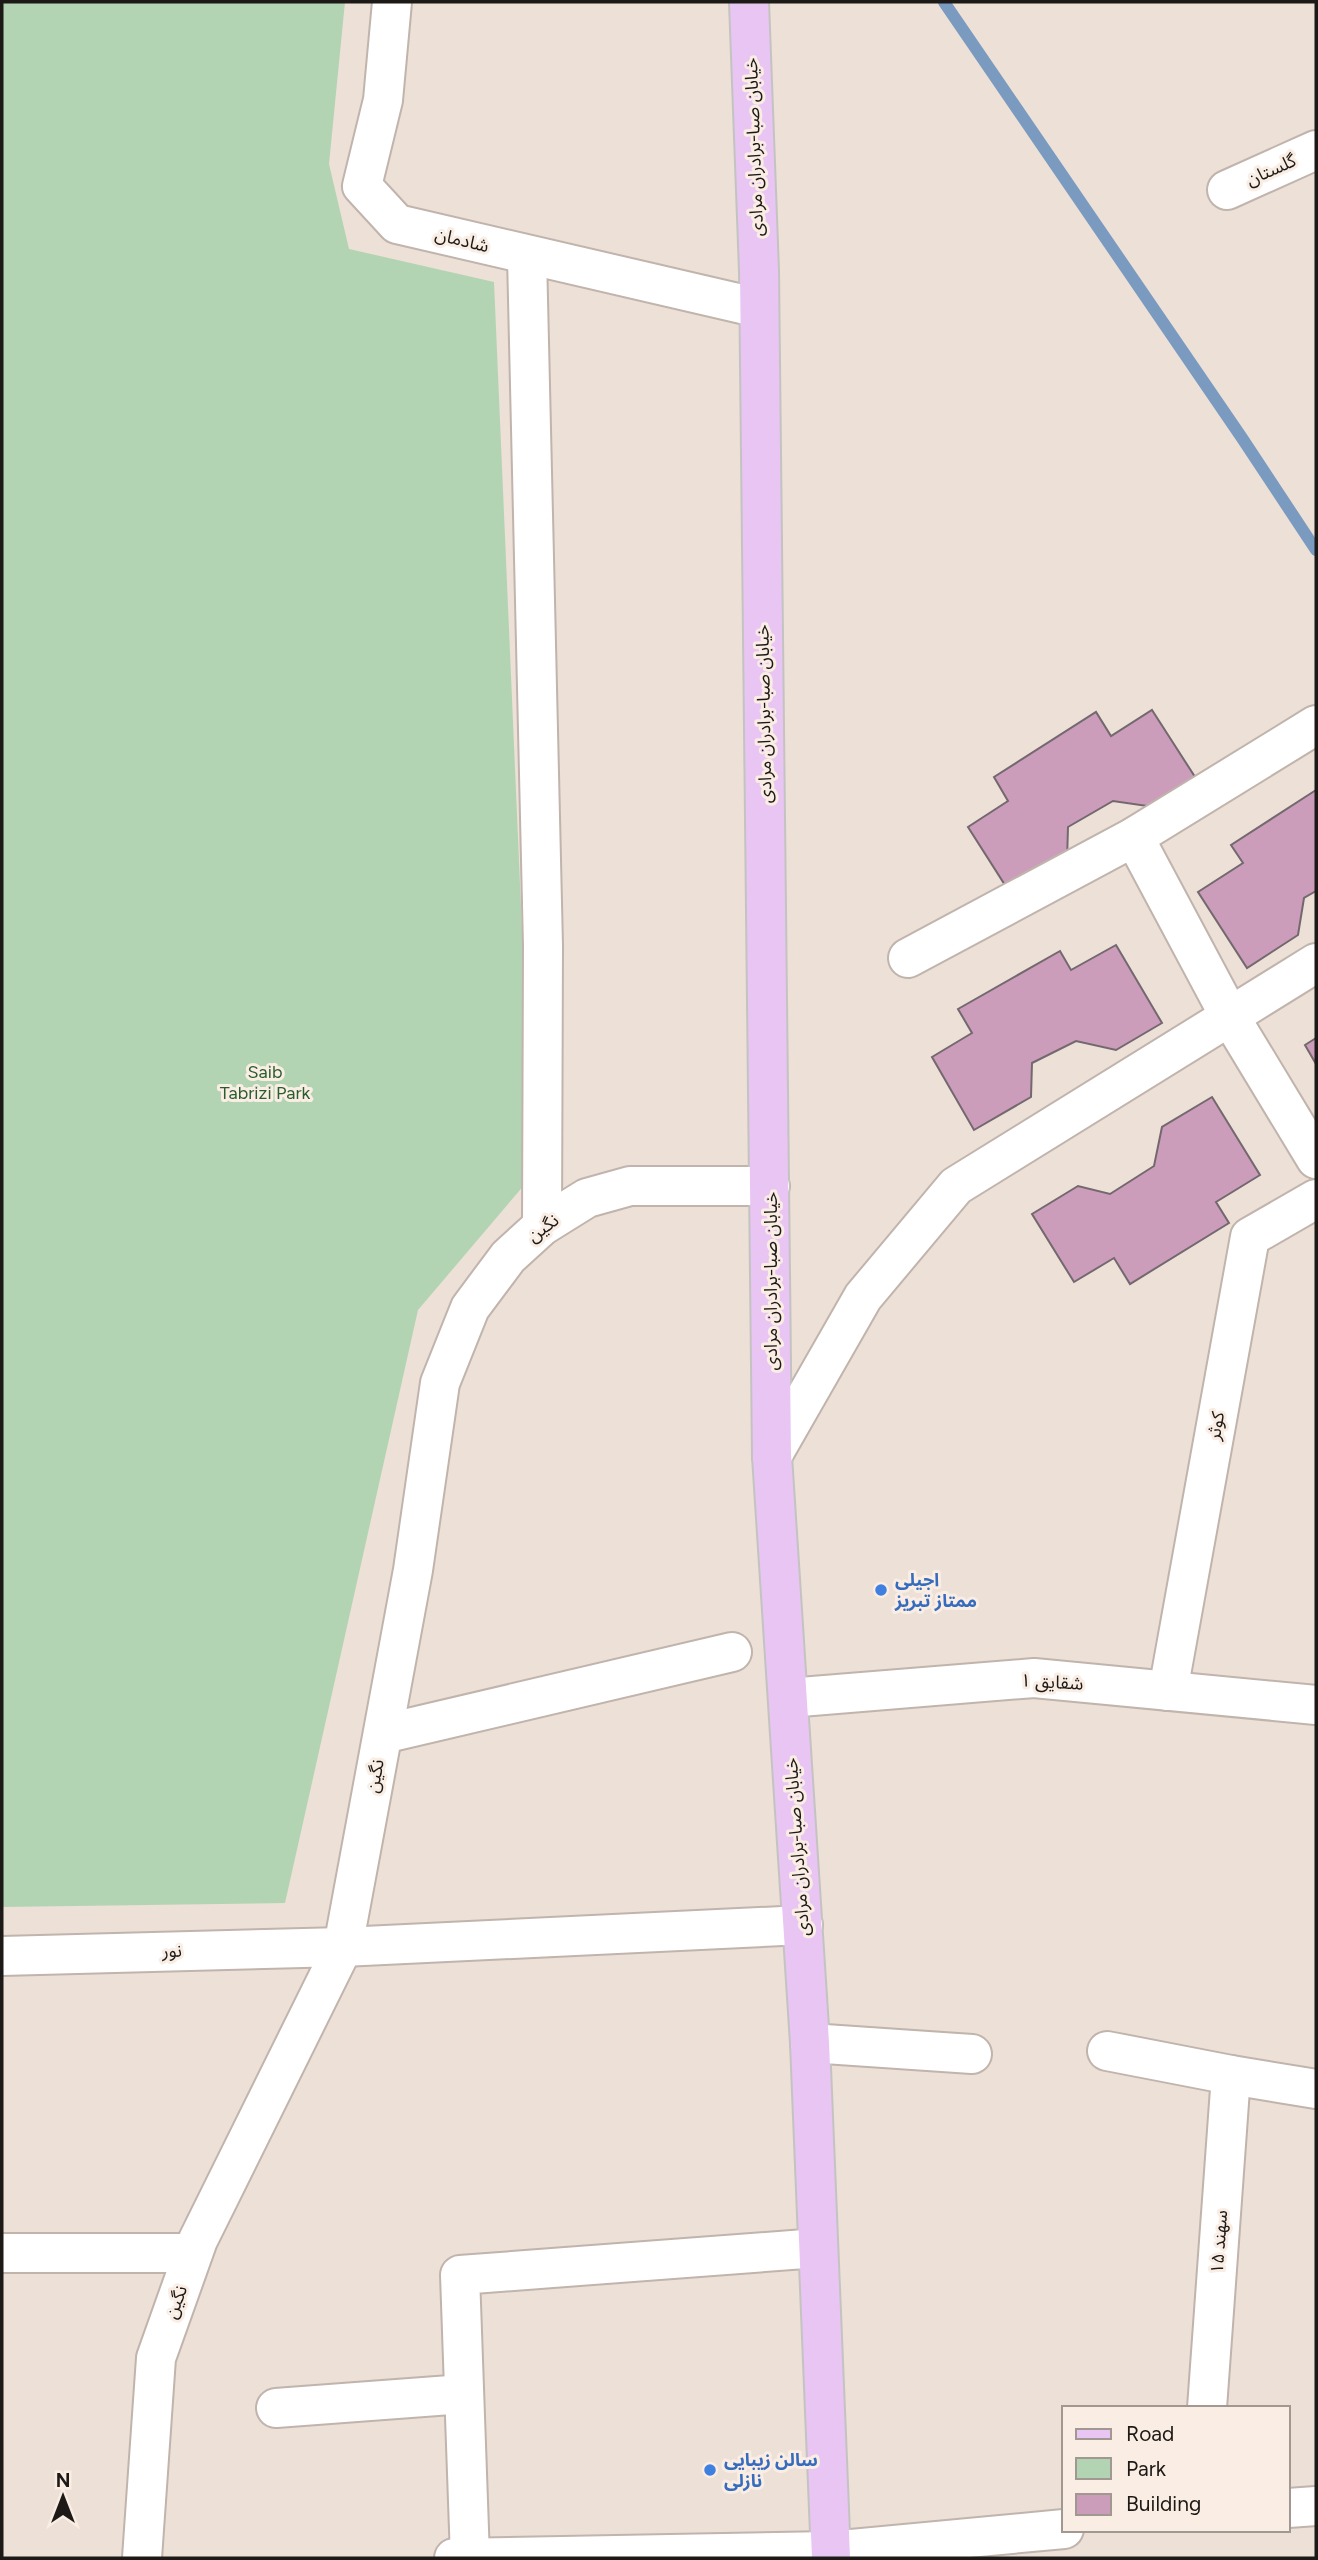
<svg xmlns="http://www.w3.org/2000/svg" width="1318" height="2560" viewBox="0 0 1318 2560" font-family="Figtree,'Noto Sans Arabic',sans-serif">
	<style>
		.green { fill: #b3d4b3 }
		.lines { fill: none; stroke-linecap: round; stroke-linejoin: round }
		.stream { stroke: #7a9abf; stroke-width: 12 }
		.building { fill: #cb9dbb; stroke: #74686f; stroke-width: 2 }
		.minor-casing { stroke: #c0b4ac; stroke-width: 42 }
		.major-casing { stroke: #c4c3c2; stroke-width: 42 }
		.minor { stroke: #fff; stroke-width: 38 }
		.major { stroke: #e9c5f4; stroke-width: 38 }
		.shop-dot { fill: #3f7fe0; stroke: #f9ede4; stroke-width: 2.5 }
		.labels { text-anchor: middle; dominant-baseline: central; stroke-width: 6; stroke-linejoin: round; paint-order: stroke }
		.street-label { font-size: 18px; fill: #1d1916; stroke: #f9ede4 }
		.park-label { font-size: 18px; fill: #285d2d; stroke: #f9ede4 }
		.shop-label { font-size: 18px; font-weight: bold; fill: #366cbe; stroke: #f9ede4; text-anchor: start }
	</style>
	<rect width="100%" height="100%" fill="#ece0d7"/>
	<path class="green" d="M2,2H345L329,164L349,249L494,282L529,1092L537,1170L418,1310L285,1903L2,1907Z"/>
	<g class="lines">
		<path class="stream" d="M944,2L1242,438L1316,550"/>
	</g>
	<g class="building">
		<path d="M1152,710L1197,780L1154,807L1113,801L1068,827L1067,861L1012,896L968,827L1008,801L994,777L1096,712L1111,736Z"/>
		<path d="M1316,790V891L1304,898L1298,935L1247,968L1198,892L1243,863L1231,845Z"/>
		<path d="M1116,945L1162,1023L1116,1050L1076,1041L1032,1063L1031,1097L974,1130L932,1057L972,1033L958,1009L1060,951L1071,970Z"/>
		<path d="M1316,1038V1064L1305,1045Z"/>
		<path d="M1212,1097L1260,1175L1216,1202L1229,1223L1130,1284L1114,1258L1074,1282L1032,1214L1078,1186L1110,1194L1154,1166L1162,1127Z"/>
	</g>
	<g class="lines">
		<g class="minor-casing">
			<g id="minor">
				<path d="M392,2L383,100L362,186L397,224L759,308"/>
				<path d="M1227,190L1316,150"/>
				<path d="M527,256L543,946L542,1226"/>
				<path d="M1134,837L1230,1017L1316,1159"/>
				<path d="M908,958L1134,837L1316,725"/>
				<path d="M772,1456L863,1297L956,1186L1316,963"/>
				<path d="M1168,1691L1250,1237L1316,1199"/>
				<path d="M788,1698L1034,1678L1316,1705"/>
				<path d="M383,1734L732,1652"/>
				<path d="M2,1956L343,1947L803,1925"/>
				<path d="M810,2043L972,2054"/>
				<path d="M1107,2051L1231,2075L1316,2089"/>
				<path d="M2,2253H193"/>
				<path d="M276,2408L464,2394"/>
				<path d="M1207,2408L1231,2075"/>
				<path d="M1288,2508L1316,2506"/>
				<path d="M142,2558L156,2358L198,2240L343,1947L413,1570L440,1383L470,1308L508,1257L542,1226L587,1198L630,1186H770"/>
				<path d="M454,2558L830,2551L1064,2529"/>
				<path d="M470,2558L460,2275L818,2248"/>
			</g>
		</g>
		<g class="major-casing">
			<path id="major" d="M749,2L759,271L772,1456L810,2043L831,2558"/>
		</g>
		<use href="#minor" class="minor"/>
		<use href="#major" class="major"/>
	</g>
	<g class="shop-dot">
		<circle cx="881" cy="1590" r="7"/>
		<circle cx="710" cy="2470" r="7"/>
	</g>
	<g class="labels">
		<g class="street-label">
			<text transform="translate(754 147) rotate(-92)">خیابان صبا-برادران مرادی</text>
			<text transform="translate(1271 170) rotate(-24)">گلستان</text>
			<text transform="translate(462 240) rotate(14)">شادمان</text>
			<text transform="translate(764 714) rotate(-91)">خیابان صبا-برادران مرادی</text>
			<text transform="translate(543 1228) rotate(-37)">نگین</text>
			<text transform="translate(771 1281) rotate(-90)">خیابان صبا-برادران مرادی</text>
			<text transform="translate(1216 1426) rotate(-80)">کوثر</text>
			<text transform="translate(1052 1682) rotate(3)">شقایق ۱</text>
			<text transform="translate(375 1776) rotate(-80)">نگین</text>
			<text transform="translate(797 1847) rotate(-94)">خیابان صبا-برادران مرادی</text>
			<text transform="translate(172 1951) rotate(-2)">نور</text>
			<text transform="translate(1219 2242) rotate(-86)">سهند ۱۵</text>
			<text transform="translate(176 2302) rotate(-70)">نگین</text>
		</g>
		<g class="park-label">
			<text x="265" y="1072">Saib<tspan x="265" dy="21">Tabrizi Park</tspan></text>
		</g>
		<g class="shop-label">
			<text x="895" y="1580">اجیلی<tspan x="895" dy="21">ممتاز تبریز</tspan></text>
			<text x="724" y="2460">سالن زیبایی<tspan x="724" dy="21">نازلی</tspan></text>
		</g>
	</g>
	<rect width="1318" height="2560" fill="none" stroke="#1d1916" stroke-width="7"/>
	<rect x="1062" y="2406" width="228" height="126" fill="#f9ede4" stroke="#a19892" stroke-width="2"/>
	<rect x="1076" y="2429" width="35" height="10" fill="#e9c5f4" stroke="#a19892" stroke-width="2"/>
	<text x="1126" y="2441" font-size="21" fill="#1d1916">Road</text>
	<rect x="1076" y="2458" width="35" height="21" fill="#b3d4b3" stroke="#a19892" stroke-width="2"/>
	<text x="1126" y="2476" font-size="21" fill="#1d1916">Park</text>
	<rect x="1076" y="2494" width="35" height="21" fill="#cb9dbb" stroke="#a19892" stroke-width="2"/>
	<text x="1126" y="2511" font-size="21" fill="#1d1916">Building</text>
	<g transform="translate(63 2497)" stroke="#f9ede4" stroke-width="5" paint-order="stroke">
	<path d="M0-5L12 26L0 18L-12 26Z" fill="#1d1916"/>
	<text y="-10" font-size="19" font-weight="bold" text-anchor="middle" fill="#1d1916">N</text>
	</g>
</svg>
